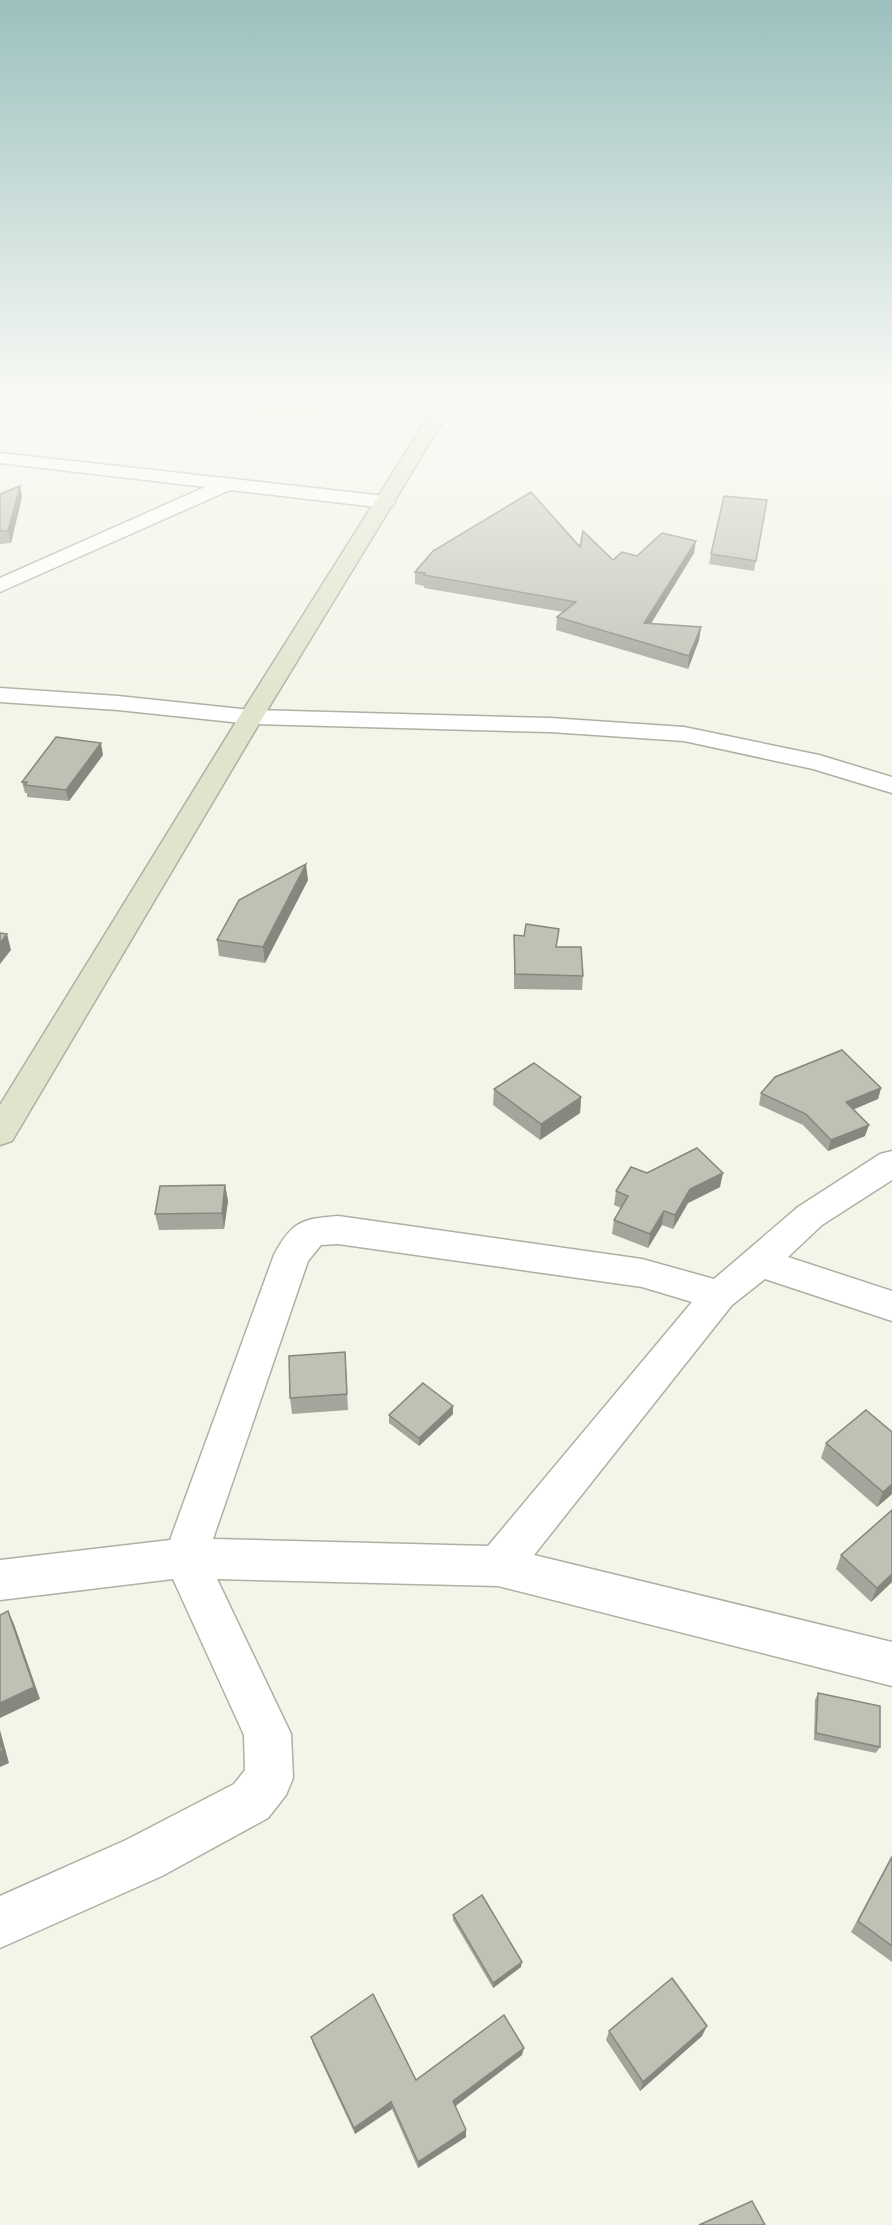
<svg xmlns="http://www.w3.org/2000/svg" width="892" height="2225" viewBox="0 0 892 2225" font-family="'DejaVu Sans',sans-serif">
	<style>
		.green { fill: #dee7a3 }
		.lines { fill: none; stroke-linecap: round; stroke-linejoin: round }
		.minor-casing { stroke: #aeb0a4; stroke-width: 3 }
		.secondary-casing { stroke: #aeb0a4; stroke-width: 3 }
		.minor { fill: #fff; fill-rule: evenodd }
		.secondary { fill: #e1e4cc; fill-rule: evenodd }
		.wall { fill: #a4a69b }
		.shaded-wall { fill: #86877e }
		.building { fill: #bfc1b4; stroke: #86877e; stroke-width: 1.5 }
	</style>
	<rect width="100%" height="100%" fill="#f2f5e8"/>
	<path class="green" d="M0,398H325L319,415L0,405Z"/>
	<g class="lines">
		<g class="minor-casing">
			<g id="minor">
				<path d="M0,453L385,496L392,498L395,502L392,506L385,508L230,490L0,592V578L205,487L0,463Z"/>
				<path d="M0,688L118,696L251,710L550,718L684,727L819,755L892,777V793L813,769L684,741L550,732L251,724L118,710L0,702Z"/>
				<path d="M892,1151V1180L822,1225L788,1257L892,1291V1321L765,1279L732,1305L534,1555L892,1642V1686L498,1586L217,1579L291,1734L293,1778L286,1795L268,1818L162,1876L0,1948V1896L126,1840L234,1784L245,1770L244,1735L173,1579L0,1600V1560L170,1540L274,1255C292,1221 302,1219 338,1216L642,1259L714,1279L798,1207L880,1154ZM338,1244L642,1287L692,1302L488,1546L213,1539L308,1261L321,1245Z"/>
			</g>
		</g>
		<g class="secondary-casing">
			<path id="secondary" d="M440,398H457L263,717L12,1141L0,1145V1105L239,717Z"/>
		</g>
		<use href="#minor" class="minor"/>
		<use href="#secondary" class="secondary"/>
	</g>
	<g class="wall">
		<path d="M0,494L22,497L11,543L0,544Z"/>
		<path d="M767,500L754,571L709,564L711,554Z"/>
		<path d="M580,547L613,560L637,556L694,553L651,624L701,627L699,640L688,669L556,630L557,617L563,612L424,588V586L415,584V572Z"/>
		<path d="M103,755L69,801L27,797V793H25L22,782Z"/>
		<path d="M308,880L265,963L219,956L217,940Z"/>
		<path d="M514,935L557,947L583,976L582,990L514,989Z"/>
		<path d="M881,1088L878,1099L853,1109L865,1136L828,1151L803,1125L759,1105L761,1093Z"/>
		<path d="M494,1089L581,1097L580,1113L540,1140L493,1105Z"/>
		<path d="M647,1173L720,1187L688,1203L673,1229L662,1225L648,1248L612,1234L614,1220L621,1208L614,1205L616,1191Z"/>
		<path d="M225,1185L228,1201L224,1229L159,1230L155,1214Z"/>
		<path d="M345,1352L348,1410L292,1414L290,1398Z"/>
		<path d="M453,1414L419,1446L389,1423V1415Z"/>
		<path d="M826,1443L892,1494L877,1507L821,1458Z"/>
		<path d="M892,1510V1582L871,1602L836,1569L841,1555Z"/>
		<path d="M818,1693L880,1747L876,1753L814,1740L815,1700Z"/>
		<path d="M892,1855V1962L851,1932Z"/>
		<path d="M453,1915L521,1967L493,1988L453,1920Z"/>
		<path d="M609,2031L702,2036L640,2091L606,2040Z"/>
		<path d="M311,2037L416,2080L522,2055L455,2106L466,2137L418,2168L392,2109L355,2134L313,2044Z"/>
	</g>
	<g class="shaded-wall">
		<path d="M20,486L22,497L11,543L8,531Z"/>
		<path d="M696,541L694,553L643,636L644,623Z"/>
		<path d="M701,627L699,640L688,669L689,656Z"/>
		<path d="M101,743L103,755L69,801L66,790Z"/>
		<path d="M306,864L308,880L265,963L263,947Z"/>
		<path d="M7,934L11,950L0,964V943Z"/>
		<path d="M881,1088L878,1099L843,1114L846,1102Z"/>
		<path d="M581,1097L580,1113L540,1140L541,1124Z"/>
		<path d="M869,1125L865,1136L828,1151L831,1140Z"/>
		<path d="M723,1173L720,1187L688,1203L673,1229L675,1215L690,1189Z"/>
		<path d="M225,1185L228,1201L224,1229L222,1213Z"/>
		<path d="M664,1211L662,1225L648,1248L650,1234Z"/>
		<path d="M453,1406V1414L419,1446V1438Z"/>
		<path d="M892,1484V1494L877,1507L883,1492Z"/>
		<path d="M892,1574V1582L871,1602L877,1588Z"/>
		<path d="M8,1611L14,1624L40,1699L0,1718V1703Z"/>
		<path d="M0,1730L9,1763L0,1767Z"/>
		<path d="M522,1962L521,1967L493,1988V1983Z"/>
		<path d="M707,2026L702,2036L640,2091L643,2082Z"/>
		<path d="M524,2048L522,2055L453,2108V2101Z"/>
		<path d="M391,2102L392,2109L355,2134L354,2128Z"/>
		<path d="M466,2130V2137L418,2168V2162Z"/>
	</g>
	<g class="building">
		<path d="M20,486L8,531H0V494Z"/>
		<path d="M531,492L580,547L583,531L613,560L622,552L637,556L662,533L696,541L644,623L701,627L689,656L557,617L576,602L424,575L425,573L415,572L433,551Z"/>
		<path d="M724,496L767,500L756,561L711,554Z"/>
		<path d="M56,737L101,743L66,790L25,785L27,782H22Z"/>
		<path d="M306,864L263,947L217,940L239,900Z"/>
		<path d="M526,924L559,929L556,947H581L583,976L515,974L514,935L524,936Z"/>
		<path d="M0,933L7,934L0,943Z"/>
		<path d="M842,1050L881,1088L846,1102L869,1125L831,1140L806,1114L761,1093L775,1077Z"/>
		<path d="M534,1063L581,1097L541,1124L494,1089Z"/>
		<path d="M697,1148L723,1173L690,1189L675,1215L664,1211L650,1234L614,1220L628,1196L616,1191L631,1167L647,1173Z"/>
		<path d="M225,1185L222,1213L155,1214L160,1186Z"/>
		<path d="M345,1352L347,1394L290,1398L289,1356Z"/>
		<path d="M423,1383L453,1406L419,1438L389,1415Z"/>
		<path d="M866,1410L892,1432V1484L883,1492L826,1443Z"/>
		<path d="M892,1510V1574L877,1588L841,1555Z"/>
		<path d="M8,1611L34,1687L0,1703V1615Z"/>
		<path d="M818,1693L880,1706V1747L816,1733Z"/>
		<path d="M0,1742L3,1751L0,1752Z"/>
		<path d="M892,1857V1946L858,1921Z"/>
		<path d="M482,1895L522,1962L493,1983L453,1915Z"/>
		<path d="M672,1978L707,2026L643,2082L609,2031Z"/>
		<path d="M373,1994L416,2080L504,2015L524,2048L453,2101L466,2130L418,2162L391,2102L354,2128L311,2037Z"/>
		<path d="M752,2201L765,2225H699Z"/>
	</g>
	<linearGradient id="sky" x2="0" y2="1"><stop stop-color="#9bc0be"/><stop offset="0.56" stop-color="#f9faf5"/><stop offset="1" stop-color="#f9faf5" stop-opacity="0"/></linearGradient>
	<rect width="892" height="710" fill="url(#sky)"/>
</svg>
